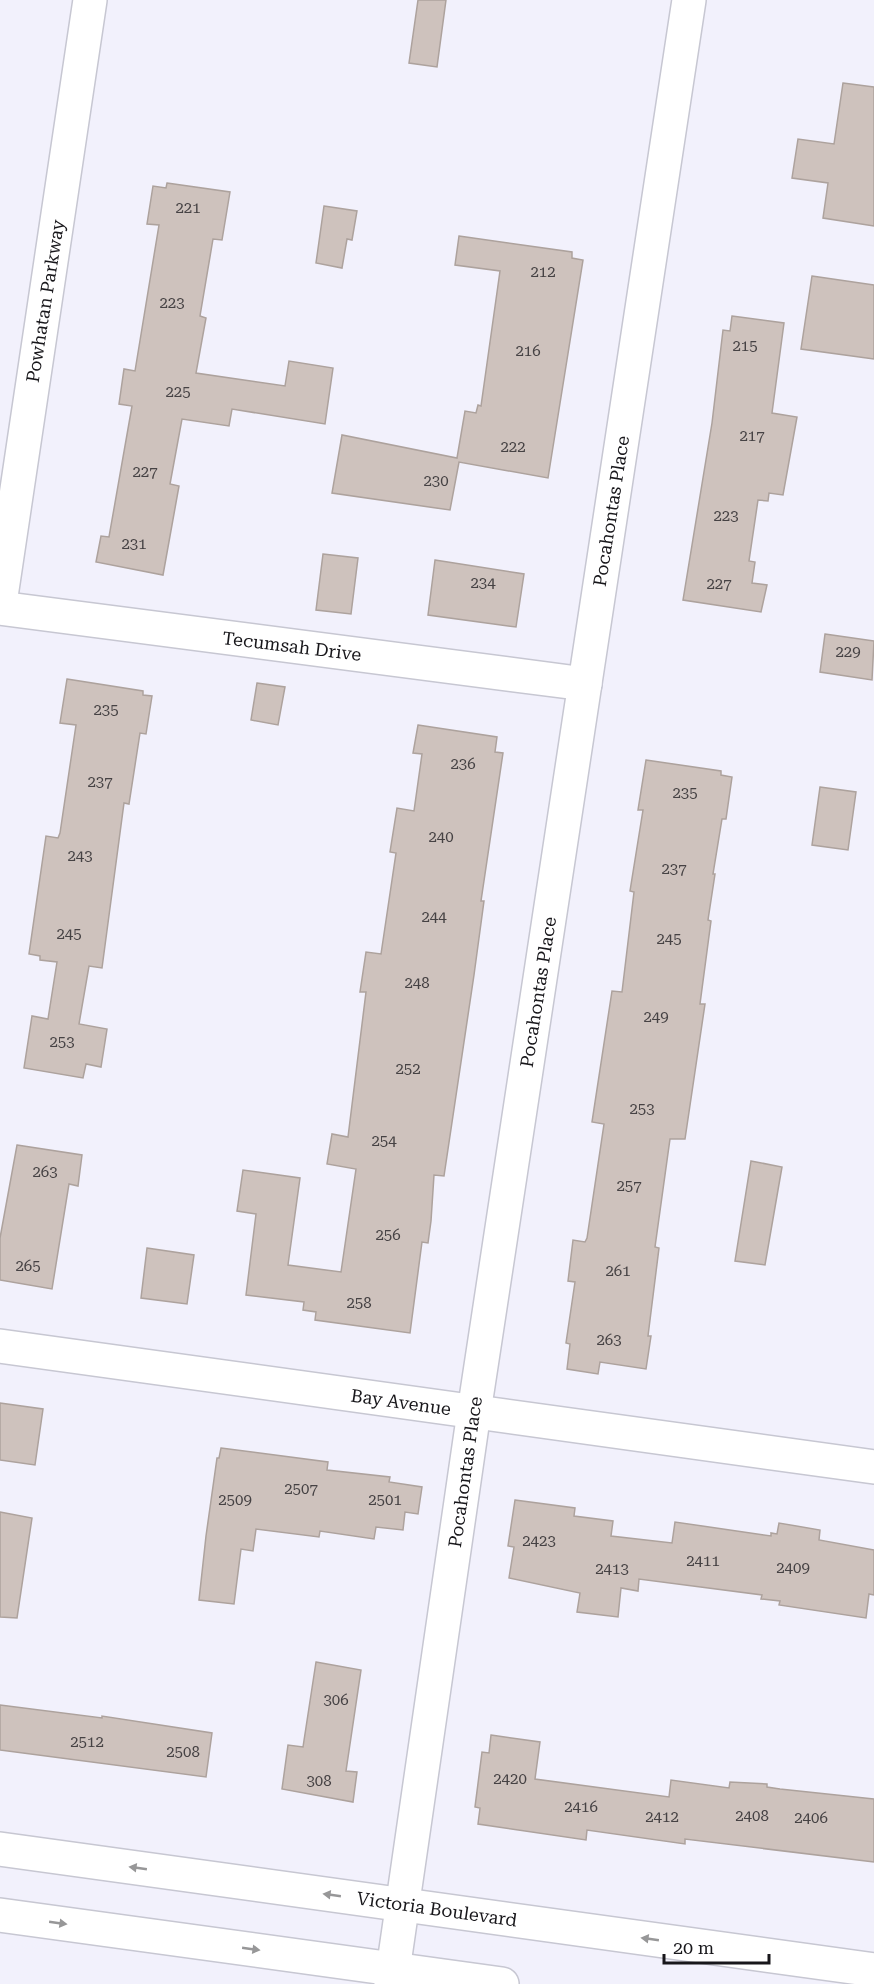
<svg xmlns="http://www.w3.org/2000/svg" width="874" height="1984" viewBox="0 0 874 1984" font-family="'Roboto Serif',serif">
	<style>
		.building { fill: #cec2bd; stroke: #ada29d; stroke-width: 1.5 }
		.lines { fill: none; stroke-linecap: round; stroke-linejoin: round }
		.street-casing { stroke: #c7c7d2; stroke-width: 36 }
		.secondary-casing { stroke: #c7c7d2; stroke-width: 36 }
		.street { stroke: #fff; stroke-width: 33 }
		.secondary { stroke: #fff; stroke-width: 33 }
		.oneway { fill: #979798 }
		.labels { text-anchor: middle; dominant-baseline: central; stroke-width: 4.5; stroke-linejoin: round; paint-order: stroke }
		.number-label { font-size: 15px; fill: #464244 }
		.street-label { font-size: 18px; fill: #18171b; stroke: #fff }
	</style>
	<rect width="100%" height="100%" fill="#f2f1fc"/>
	<g class="building">
		<path d="M418,0H446L437,67L409,63Z"/>
		<path d="M843,83L874,87V226L823,218L828,183L792,178L798,139L834,144Z"/>
		<path d="M167,183L230,192L222,240L213,239L200,316L206,318L196,373L285,386L289,361L333,368L325,424L232,409L229,426L182,419L170,484L179,486L163,575L96,562L101,536L109,537L132,406L119,404L124,369L135,371L159,225L147,224L153,186L166,188Z"/>
		<path d="M324,206L357,211L352,240L347,239L342,268L316,263Z"/>
		<path d="M459,236L572,252V258L583,260L548,478L459,462L450,510L332,493L342,435L457,458L465,411L476,413L478,405L481,406L500,271L455,265Z"/>
		<path d="M812,276L874,285V359L801,349Z"/>
		<path d="M732,316L784,323L772,413L797,417L783,495L769,493L768,501L758,500L749,561L755,562L752,583L767,585L761,612L683,600L712,423L723,330L730,331Z"/>
		<path d="M323,554L358,558L351,614L316,610Z"/>
		<path d="M435,560L524,574L516,627L428,615Z"/>
		<path d="M825,634L874,641L872,680L820,672Z"/>
		<path d="M67,679L143,691V695L152,696L146,734L140,733L129,804L124,803L102,968L89,966L79,1024L107,1029L101,1067L86,1064L83,1078L24,1068L32,1016L48,1019L57,962L40,960V956L29,954L46,836L58,838L60,833L76,725L60,723Z"/>
		<path d="M257,683L285,687L278,725L251,720Z"/>
		<path d="M418,725L497,737L495,752L503,753L481,901H484L474,975L444,1176L434,1175L431,1221L428,1243L422,1242L410,1333L315,1320L316,1312L303,1310L304,1302L246,1295L256,1214L237,1211L243,1170L300,1178L288,1265L341,1272L356,1169L327,1164L332,1134L348,1137L366,992H360L366,952L381,954L396,853L390,852L397,808L414,811L422,754L413,753Z"/>
		<path d="M646,760L721,771V775L732,777L726,819H722L713,874H715L708,920L711,921L700,1004H705L685,1139H670L655,1247L659,1248L648,1336H651L646,1369L600,1362L598,1374L567,1369L570,1344L566,1343L575,1282L568,1281L573,1240L585,1242L587,1238L604,1124L592,1122L612,991L622,992L634,892L630,891L643,810H638Z"/>
		<path d="M820,787L856,792L848,850L812,845Z"/>
		<path d="M17,1145L82,1155L78,1186L69,1184L52,1289L0,1280V1238Z"/>
		<path d="M751,1161L782,1167L765,1265L735,1261Z"/>
		<path d="M147,1248L194,1255L187,1304L141,1298Z"/>
		<path d="M0,1403L43,1409L35,1465L0,1460Z"/>
		<path d="M221,1448L328,1462L327,1470L390,1477L389,1482L422,1487L418,1514L405,1512L403,1530L376,1527L374,1539L320,1531L319,1537L256,1529L253,1551L241,1549L234,1604L199,1600L206,1536L217,1458H219Z"/>
		<path d="M515,1500L575,1508L574,1516L613,1521L611,1536L672,1543L675,1522L771,1536V1533L777,1534L779,1523L820,1530L819,1540L874,1550V1595L869,1594L866,1618L779,1605L780,1601L761,1599L762,1595L639,1579L638,1591L621,1588L618,1617L577,1612L580,1593L509,1578L514,1547L508,1546Z"/>
		<path d="M0,1512L32,1518L17,1618L0,1617Z"/>
		<path d="M316,1662L361,1670L346,1771L357,1772L353,1802L282,1789L288,1745L303,1747Z"/>
		<path d="M0,1705L102,1718V1716L212,1733L206,1777L0,1750Z"/>
		<path d="M491,1735L540,1742L535,1779L669,1797L671,1780L729,1788L730,1782L767,1784V1787L780,1789L874,1799V1862L685,1839V1844L587,1830L586,1840L478,1824L480,1808L475,1807L482,1752L489,1753Z"/>
	</g>
	<g class="lines">
		<g class="street-casing">
			<g id="street">
				<path d="M0,608L585,684"/>
				<path d="M0,1346L874,1467"/>
				<path d="M391,1984L474,1412L689,0"/>
			</g>
		</g>
		<g class="secondary-casing">
			<g id="secondary">
				<path d="M0,603L90,0"/>
				<path d="M0,1849L874,1970"/>
				<path d="M0,1915L502,1984"/>
			</g>
		</g>
		<use href="#street" class="street"/>
		<use href="#secondary" class="secondary"/>
	</g>
	<defs><path id="oneway-solid" d="M-6-.8H1V-3.2L6.5 0L1 3.2V.8H-6Z" transform="scale(1.5)"/></defs>
	<g class="oneway">
		<use href="#oneway-solid" transform="translate(138 1868) rotate(-172)"/>
		<use href="#oneway-solid" transform="translate(332 1895) rotate(-172)"/>
		<use href="#oneway-solid" transform="translate(58 1923) rotate(8)"/>
		<use href="#oneway-solid" transform="translate(650 1939) rotate(-172)"/>
		<use href="#oneway-solid" transform="translate(251 1949) rotate(8)"/>
	</g>
	<g class="labels">
		<g class="number-label">
			<text x="188" y="208">221</text>
			<text x="543" y="272">212</text>
			<text x="172" y="303">223</text>
			<text x="745" y="346">215</text>
			<text x="528" y="351">216</text>
			<text x="178" y="392">225</text>
			<text x="752" y="436">217</text>
			<text x="513" y="447">222</text>
			<text x="145" y="472">227</text>
			<text x="436" y="481">230</text>
			<text x="726" y="516">223</text>
			<text x="134" y="544">231</text>
			<text x="483" y="583">234</text>
			<text x="719" y="584">227</text>
			<text x="848" y="652">229</text>
			<text x="106" y="710">235</text>
			<text x="463" y="764">236</text>
			<text x="100" y="782">237</text>
			<text x="685" y="793">235</text>
			<text x="441" y="837">240</text>
			<text x="80" y="856">243</text>
			<text x="674" y="869">237</text>
			<text x="434" y="917">244</text>
			<text x="69" y="934">245</text>
			<text x="669" y="939">245</text>
			<text x="417" y="983">248</text>
			<text x="656" y="1017">249</text>
			<text x="62" y="1042">253</text>
			<text x="408" y="1069">252</text>
			<text x="642" y="1109">253</text>
			<text x="384" y="1141">254</text>
			<text x="45" y="1172">263</text>
			<text x="629" y="1186">257</text>
			<text x="388" y="1235">256</text>
			<text x="28" y="1266">265</text>
			<text x="618" y="1271">261</text>
			<text x="359" y="1303">258</text>
			<text x="609" y="1340">263</text>
			<text x="301" y="1489">2507</text>
			<text x="235" y="1500">2509</text>
			<text x="385" y="1500">2501</text>
			<text x="539" y="1541">2423</text>
			<text x="703" y="1561">2411</text>
			<text x="793" y="1568">2409</text>
			<text x="612" y="1569">2413</text>
			<text x="336" y="1700">306</text>
			<text x="87" y="1742">2512</text>
			<text x="183" y="1752">2508</text>
			<text x="510" y="1779">2420</text>
			<text x="319" y="1781">308</text>
			<text x="581" y="1807">2416</text>
			<text x="752" y="1816">2408</text>
			<text x="662" y="1817">2412</text>
			<text x="811" y="1818">2406</text>
		</g>
		<g class="street-label">
			<text transform="translate(45 301) rotate(-81)">Powhatan Parkway</text>
			<text transform="translate(611 511) rotate(-81)">Pocahontas Place</text>
			<text transform="translate(292 646) rotate(7)">Tecumsah Drive</text>
			<text transform="translate(538 992) rotate(-81)">Pocahontas Place</text>
			<text transform="translate(401 1402) rotate(8)">Bay Avenue</text>
			<text transform="translate(465 1472) rotate(-82)">Pocahontas Place</text>
			<text transform="translate(437 1909) rotate(8)">Victoria Boulevard</text>
		</g>
	</g>
	<path d="M664 1954v9h105v-9" fill="none" stroke="#18171b" stroke-width="3"/>
	<text x="673" y="1954" font-size="18" fill="#18171b" stroke="#ffffff" stroke-width="4.5" paint-order="stroke">20 m</text>
</svg>
